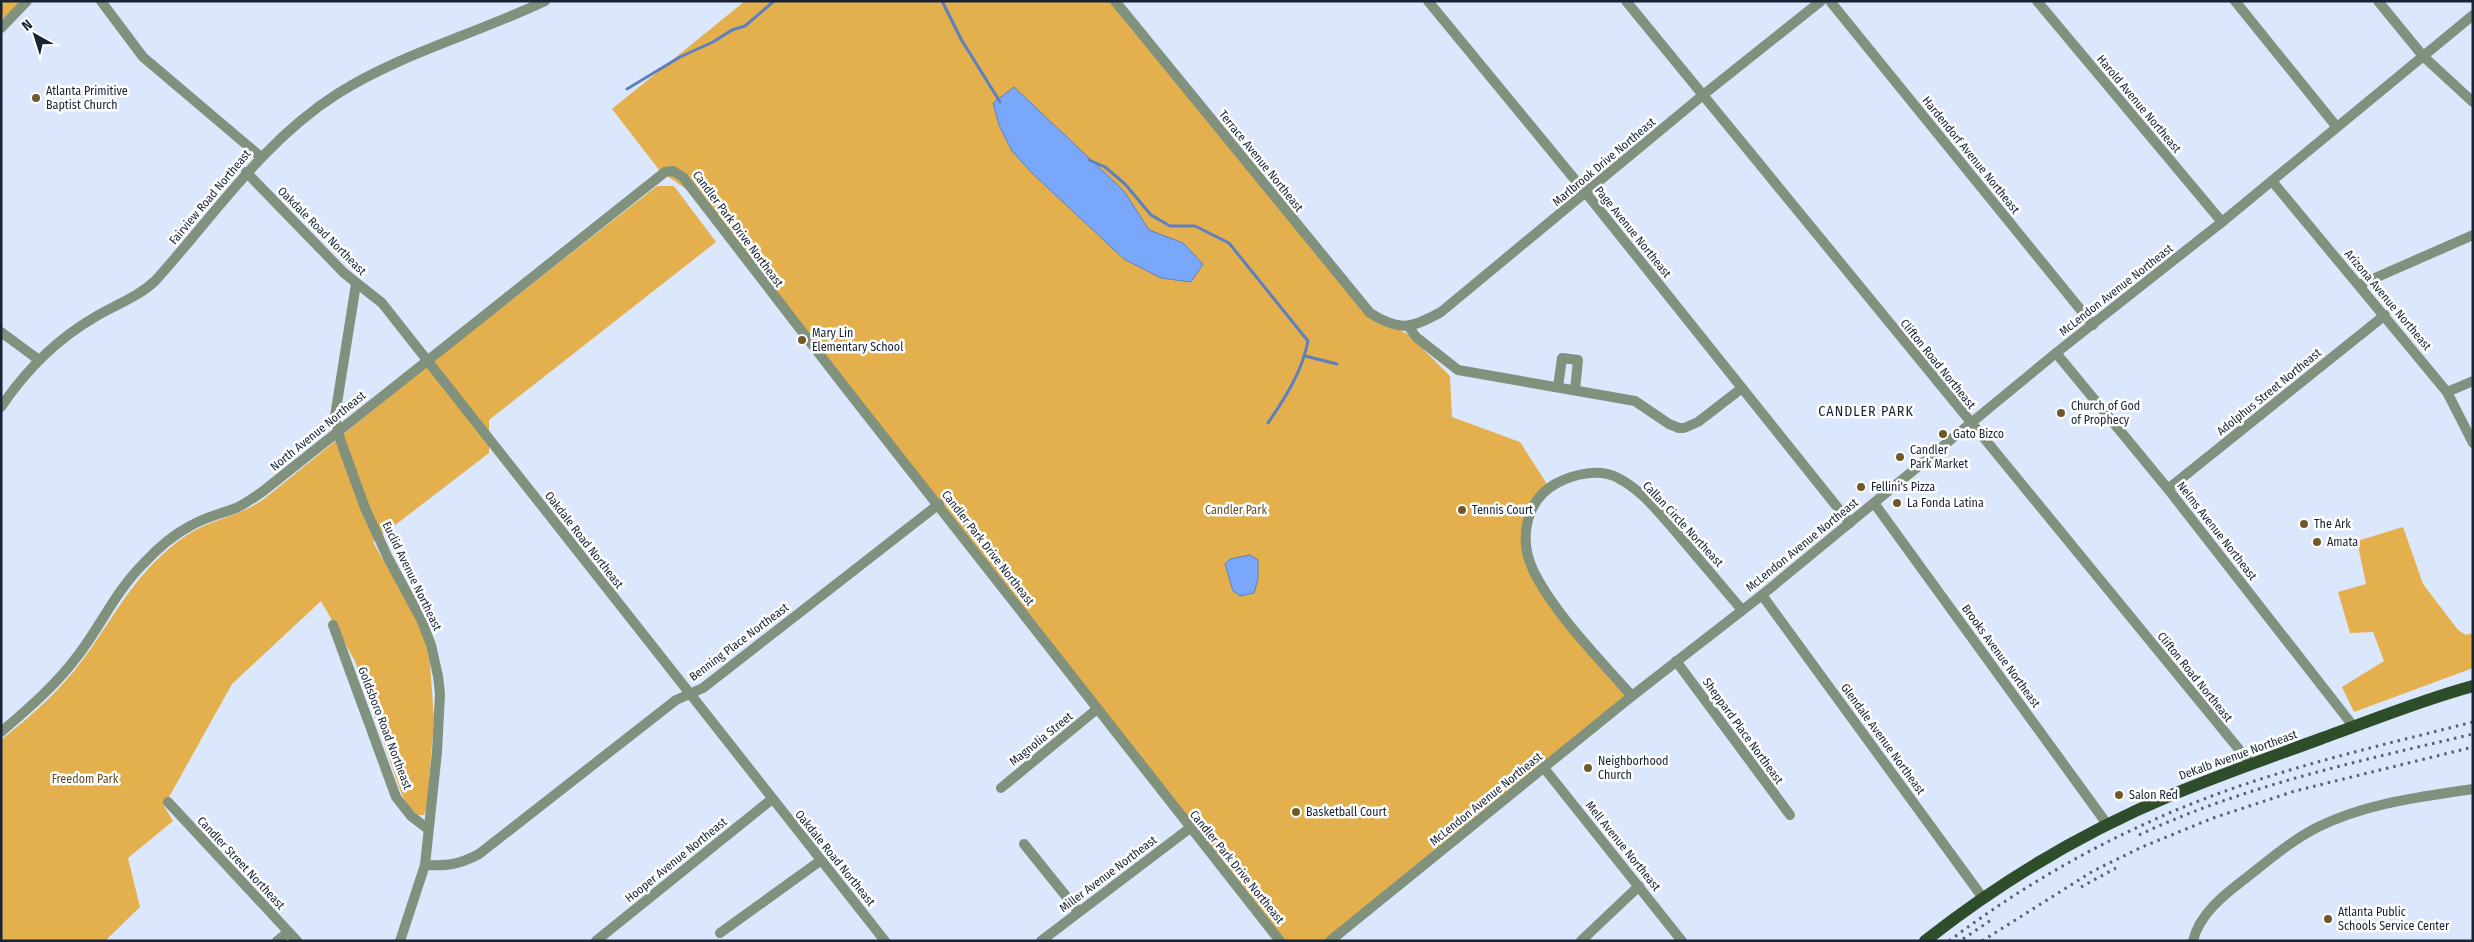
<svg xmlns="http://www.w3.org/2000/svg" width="2474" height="942" viewBox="0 0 2474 942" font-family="'Fira Sans Condensed',sans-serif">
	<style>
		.green { fill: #e3b04d }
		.water { fill: #79a8fb; stroke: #5c80c0 }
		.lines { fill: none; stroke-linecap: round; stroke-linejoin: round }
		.stream { stroke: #5c80c0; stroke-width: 3 }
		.minor { stroke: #80927d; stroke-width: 10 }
		.major { stroke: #2e4d2a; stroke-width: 12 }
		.rail { stroke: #556074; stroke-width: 3; stroke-dasharray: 2.5 5; stroke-linecap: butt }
		.poi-dot { fill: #715829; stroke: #fff; stroke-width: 2 }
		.labels { text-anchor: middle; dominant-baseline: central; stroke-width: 5; stroke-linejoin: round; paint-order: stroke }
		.poi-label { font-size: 12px; fill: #182336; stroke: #fff; text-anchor: start }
		.street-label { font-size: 12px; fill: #182336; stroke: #fff }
		.park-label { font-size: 12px; fill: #644e25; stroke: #fff }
		.neighbourhood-label { font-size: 14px; letter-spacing: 1px; fill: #182336; stroke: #fff }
	</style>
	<rect width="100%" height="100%" fill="#dae7fd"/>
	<g class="green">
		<path d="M1,1H22L1,20Z"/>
		<path d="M745,1H1113L1369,316L1408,334L1450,376L1452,417L1520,442L1547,484L1525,516L1534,578L1628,694L1325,941H1277L686,189L660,171L612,109Z"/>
		<path d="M657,186H674L716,242L489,420V453L373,542L423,630L430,664L434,719L427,808L424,815H417L409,807L402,795L355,661L321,601L232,684L164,806L173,821L128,858L140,907L105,941H1V740C32,715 61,690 84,658C110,623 129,585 162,555C175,543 189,532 206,525C228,516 243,513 264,499L425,368Z"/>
		<path d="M2403,527L2423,584L2458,630L2466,635L2473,633V668L2354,712L2342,687L2384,661L2373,632L2350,633L2338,592L2366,584L2357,541Z"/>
	</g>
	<g class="water">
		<path d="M1014,87L1124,191L1149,230L1183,243L1203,264L1191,282L1161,278L1124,259L1034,175L1012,151L999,125L993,103Z"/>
		<path d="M1250,555L1258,560V579L1254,593L1240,596L1233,591L1225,564L1230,559Z"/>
	</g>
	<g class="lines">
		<g class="stream">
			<path d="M942,1L961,39L1000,102"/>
			<path d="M627,89L680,57L713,42L732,30L745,26L774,1"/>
			<path d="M1089,160L1105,167L1125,184L1151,215L1170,226H1195L1229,243L1308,341C1302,372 1285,398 1268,423"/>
			<path d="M1305,356L1337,364"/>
		</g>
		<g class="minor">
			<path d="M101,1L143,57L261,157"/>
			<path d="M1115,1L1370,313C1400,332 1412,328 1441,312L1703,95L1821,1"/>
			<path d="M1428,1L1590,198L1850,523"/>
			<path d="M1626,1L2251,764"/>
			<path d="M1830,1L2093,325"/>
			<path d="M2037,1L2222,222"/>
			<path d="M2235,1L2336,126"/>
			<path d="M2378,1L2423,56L2473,102"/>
			<path d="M1,28L27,1"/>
			<path d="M246,172L344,273L382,303L885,941"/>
			<path d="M2272,181L2447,392L2473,443"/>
			<path d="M356,284L335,416L340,439L365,508L388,558L421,619L431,645L438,676L440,694L437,752L425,865L400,941"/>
			<path d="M2359,285L2473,235"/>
			<path d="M1409,327L1416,337L1458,370L1635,401L1669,424L1679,428H1684L1698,422L1742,388"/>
			<path d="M1,332L39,360"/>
			<path d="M2056,353L2168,489L2354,727"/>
			<path d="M1558,387L1562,358L1578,360L1575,390"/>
			<path d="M2447,392L2473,381"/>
			<path d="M1,407C26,370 57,339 95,317C115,305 138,297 155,281C214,216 262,142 337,94C402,53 476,34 545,1"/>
			<path d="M2168,489L2385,315"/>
			<path d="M1874,503L2107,824"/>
			<path d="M1762,595L1983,898"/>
			<path d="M333,625L396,797L411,816L428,829"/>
			<path d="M1676,661L1790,815"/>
			<path d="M1632,696C1600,660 1555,614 1534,572C1518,540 1525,500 1557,483C1574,474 1600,468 1618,478C1642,490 1659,513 1676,532C1698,558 1720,584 1742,610"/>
			<path d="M1,732C29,708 57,684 79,654C101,625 116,591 143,564C156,550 173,535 190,526C205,517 220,514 236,508C245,504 253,498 262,492L665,172L673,171L683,177L844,386L1280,941"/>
			<path d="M1544,768L1682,941"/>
			<path d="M1001,788L1097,709"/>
			<path d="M168,802L297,941"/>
			<path d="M1024,844L1078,911"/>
			<path d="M425,865C448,866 458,865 479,854L676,700L703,688L939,504"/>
			<path d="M720,933L820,861"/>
			<path d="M277,941L288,932"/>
			<path d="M596,941L772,799"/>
			<path d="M1041,941L1190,828"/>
			<path d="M1330,941L1632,696L1762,595L2056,353L2222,222L2473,15"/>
			<path d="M1581,941L1639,886"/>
			<path d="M2193,941C2199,914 2225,894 2246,878C2269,860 2292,840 2318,827C2367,803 2420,797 2473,789"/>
		</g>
		<path class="major" d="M1925,941C2001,881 2085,831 2174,794C2222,774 2271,757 2320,739C2370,721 2421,700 2473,686"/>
		<g class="rail">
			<path d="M2139,835C2245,785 2360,761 2473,734"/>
			<path d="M2081,887L2116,868"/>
			<path d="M1963,939L1994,918"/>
			<path d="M1949,941C2014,892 2083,851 2158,818C2258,773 2367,749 2473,722"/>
			<path d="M1982,941L2093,871L2142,847L2213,818L2295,791L2473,747"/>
		</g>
	</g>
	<g class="poi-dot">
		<circle cx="36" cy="98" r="5"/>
		<circle cx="802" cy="340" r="5"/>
		<circle cx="2061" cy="413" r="5"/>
		<circle cx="1943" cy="434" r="5"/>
		<circle cx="1900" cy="457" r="5"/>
		<circle cx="1861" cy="487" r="5"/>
		<circle cx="1897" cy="503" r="5"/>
		<circle cx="1462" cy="510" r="5"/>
		<circle cx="2304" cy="524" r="5"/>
		<circle cx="2317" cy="542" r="5"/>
		<circle cx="1588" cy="768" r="5"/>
		<circle cx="2119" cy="795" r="5"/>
		<circle cx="1296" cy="812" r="5"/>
		<circle cx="2328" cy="919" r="5"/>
	</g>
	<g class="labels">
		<g class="poi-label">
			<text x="46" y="91">Atlanta Primitive<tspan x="46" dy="14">Baptist Church</tspan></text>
			<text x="812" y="333">Mary Lin<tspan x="812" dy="14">Elementary School</tspan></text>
			<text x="2071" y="406">Church of God<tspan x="2071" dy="14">of Prophecy</tspan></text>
			<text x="1953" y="434">Gato Bizco</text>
			<text x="1910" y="450">Candler<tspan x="1910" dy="14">Park Market</tspan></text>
			<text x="1871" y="487">Fellini's Pizza</text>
			<text x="1907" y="503">La Fonda Latina</text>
			<text x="1472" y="510">Tennis Court</text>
			<text x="2314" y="524">The Ark</text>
			<text x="2327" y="542">Amata</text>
			<text x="1598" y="761">Neighborhood<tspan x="1598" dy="14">Church</tspan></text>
			<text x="2129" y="795">Salon Red</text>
			<text x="1306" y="812">Basketball Court</text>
			<text x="2338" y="912">Atlanta Public<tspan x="2338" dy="14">Schools Service Center</tspan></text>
		</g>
		<g class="street-label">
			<text transform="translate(2139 104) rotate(50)">Harold Avenue Northeast</text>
			<text transform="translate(1971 155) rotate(51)">Hardendorf Avenue Northeast</text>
			<text transform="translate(1261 161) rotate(51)">Terrace Avenue Northeast</text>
			<text transform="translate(1604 162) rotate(-40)">Marlbrook Drive Northeast</text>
			<text transform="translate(210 197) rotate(-50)">Fairview Road Northeast</text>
			<text transform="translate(738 229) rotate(53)">Candler Park Drive Northeast</text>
			<text transform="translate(322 231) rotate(45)">Oakdale Road Northeast</text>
			<text transform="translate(1633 232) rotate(51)">Page Avenue Northeast</text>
			<text transform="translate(2116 290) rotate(-38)">McLendon Avenue Northeast</text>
			<text transform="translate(2388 300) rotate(50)">Arizona Avenue Northeast</text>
			<text transform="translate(1938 364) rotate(51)">Clifton Road Northeast</text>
			<text transform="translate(2269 392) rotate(-39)">Adolphus Street Northeast</text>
			<text transform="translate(318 431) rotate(-39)">North Avenue Northeast</text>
			<text transform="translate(1683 524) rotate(47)">Callan Circle Northeast</text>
			<text transform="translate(2217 531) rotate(52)">Nelms Avenue Northeast</text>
			<text transform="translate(584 540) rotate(52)">Oakdale Road Northeast</text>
			<text transform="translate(1802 545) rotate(-39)">McLendon Avenue Northeast</text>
			<text transform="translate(988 548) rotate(52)">Candler Park Drive Northeast</text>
			<text transform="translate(412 576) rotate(64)">Euclid Avenue Northeast</text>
			<text transform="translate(739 642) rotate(-37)">Benning Place Northeast</text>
			<text transform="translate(2001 656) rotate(54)">Brooks Avenue Northeast</text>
			<text transform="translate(2195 677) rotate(51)">Clifton Road Northeast</text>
			<text transform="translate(385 728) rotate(69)">Goldsboro Road Northeast</text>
			<text transform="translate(1743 731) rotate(54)">Sheppard Place Northeast</text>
			<text transform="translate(1041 739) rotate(-39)">Magnolia Street</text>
			<text transform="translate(1883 739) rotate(54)">Glendale Avenue Northeast</text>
			<text transform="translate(2238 755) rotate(-20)">DeKalb Avenue Northeast</text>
			<text transform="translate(1486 799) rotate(-39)">McLendon Avenue Northeast</text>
			<text transform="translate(1623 846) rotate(51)">Mell Avenue Northeast</text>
			<text transform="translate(835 858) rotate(51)">Oakdale Road Northeast</text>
			<text transform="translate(676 860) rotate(-39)">Hooper Avenue Northeast</text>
			<text transform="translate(241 863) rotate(47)">Candler Street Northeast</text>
			<text transform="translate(1237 867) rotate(51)">Candler Park Drive Northeast</text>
			<text transform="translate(1108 874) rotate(-37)">Miller Avenue Northeast</text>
		</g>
		<g class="park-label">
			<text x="1236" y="510">Candler Park</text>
			<text x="85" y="779">Freedom Park</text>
		</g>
		<g class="neighbourhood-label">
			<text x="1866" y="411">CANDLER PARK</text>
		</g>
	</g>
	<rect width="2474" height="942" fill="none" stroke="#182336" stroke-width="5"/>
	<g transform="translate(35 35) rotate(321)" stroke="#ffffff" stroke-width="4" paint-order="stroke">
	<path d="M0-4L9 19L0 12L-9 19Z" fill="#182336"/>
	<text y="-8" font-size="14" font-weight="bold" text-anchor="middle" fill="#182336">N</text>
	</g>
</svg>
